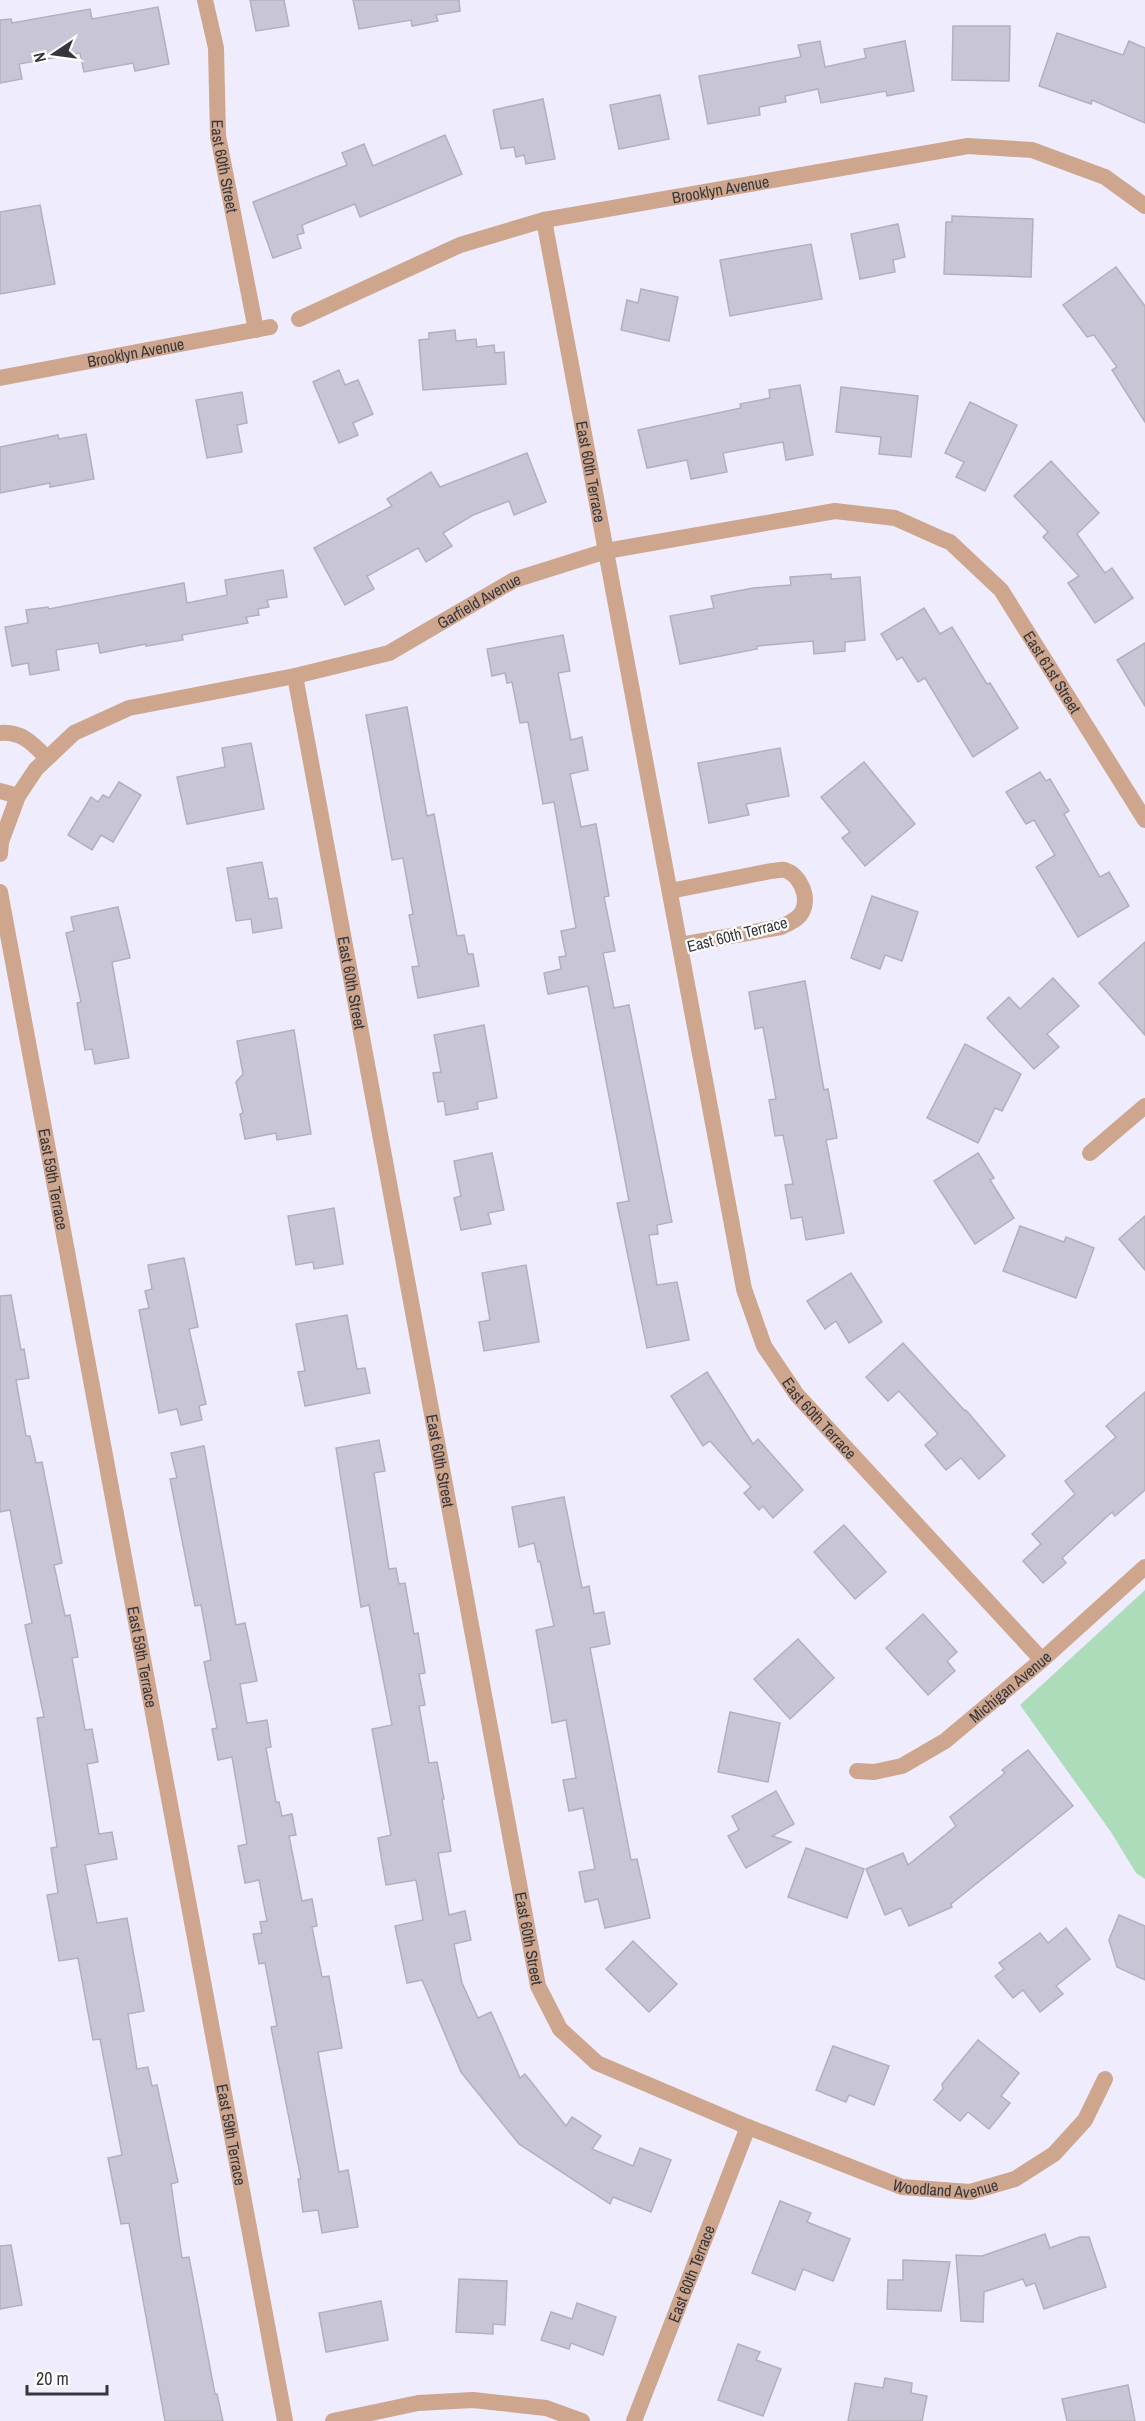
<svg xmlns="http://www.w3.org/2000/svg" width="1145" height="2421" viewBox="0 0 1145 2421" font-family="'Archivo Narrow',sans-serif">
	<style>
		.green { fill: #acdcb9 }
		.building { fill: #c8c6d6; stroke: #b2b0bf; stroke-width: 1.5 }
		.lines { fill: none; stroke-linecap: round; stroke-linejoin: round }
		.minor { stroke: #cea68d; stroke-width: 16 }
		.labels { text-anchor: middle; dominant-baseline: central; stroke-width: 4.5; stroke-linejoin: round; paint-order: stroke }
		.street-label { font-size: 16px; fill: #37363c; stroke: #fff }
	</style>
	<rect width="100%" height="100%" fill="#efedfd"/>
	<path class="green" d="M1145,1590V1879L1136,1873L1111,1832L1020,1705Z"/>
	<g class="building">
		<path d="M250,0H284L289,26L256,31Z"/>
		<path d="M353,0H459L460,11L436,15L438,21L412,26L411,20L359,29Z"/>
		<path d="M158,7L169,64L135,71L133,63L84,72L80,53L19,64L22,79L0,83V20L11,19L12,23L90,9L92,19Z"/>
		<path d="M953,26H1010L1009,81L952,80Z"/>
		<path d="M1057,33L1123,55L1129,41L1145,48V123L1092,100L1091,104L1039,86Z"/>
		<path d="M820,41L825,67L866,58L864,49L905,41L914,91L887,96L886,91L821,103L818,89L785,96L786,102L759,107L760,115L708,124L699,76L801,57L798,45Z"/>
		<path d="M660,95L669,139L619,149L610,105Z"/>
		<path d="M543,99L555,159L526,164L524,155L516,157L514,147L501,149L493,110Z"/>
		<path d="M445,135L462,174L360,217L355,204L302,225L304,233L297,235L301,248L273,258L253,202L347,165L342,153L364,144L373,166Z"/>
		<path d="M40,205L55,284L0,294V212Z"/>
		<path d="M952,216L1033,219L1031,277L944,274L946,222H952Z"/>
		<path d="M898,224L905,257L893,260L895,272L860,279L851,234Z"/>
		<path d="M811,244L822,299L730,316L720,260Z"/>
		<path d="M1116,267L1145,306V422L1112,370L1117,367L1094,335L1087,337L1063,305Z"/>
		<path d="M641,289L678,297L669,341L621,330L627,300L638,303Z"/>
		<path d="M455,330L456,341L476,339L477,347L494,345L495,353L504,352L506,384L423,390L419,340L429,339V333Z"/>
		<path d="M339,370L345,385L358,380L373,414L353,423L358,435L339,443L313,382Z"/>
		<path d="M800,385L813,455L786,460L783,442L723,453L727,472L691,479L687,460L647,468L638,430L741,408L740,404L770,398L769,390Z"/>
		<path d="M841,387L918,396L911,457L879,454L881,437L836,432Z"/>
		<path d="M242,392L247,423L237,425L242,452L207,458L196,400Z"/>
		<path d="M970,402L1017,425L985,491L956,477L964,462L945,453Z"/>
		<path d="M86,434L94,479L50,487V483L0,493V447L58,435L59,439Z"/>
		<path d="M527,453L546,502L514,515L509,501L473,515L443,533L452,546L426,562L418,548L367,576L374,589L345,605L314,548L392,506L387,499L431,472L440,487Z"/>
		<path d="M1051,461L1099,513L1077,534L1105,573L1112,568L1133,598L1095,623L1068,583L1079,576L1043,537L1048,532L1014,496Z"/>
		<path d="M283,570L287,597L267,600L269,607L258,609L259,615L246,617L248,623L182,635L183,640L146,646V644L100,653L98,643L56,650L59,670L30,675L28,663L12,666L5,627L28,623L26,610L48,607L49,609L184,583L187,603L227,595L225,580Z"/>
		<path d="M831,574V579L860,577L865,640L845,642V651L814,654L813,641L757,646V649L680,664L670,616L714,608L711,596L753,588L791,585L790,577Z"/>
		<path d="M924,608L940,634L952,627L987,684L990,683L1018,728L973,757L925,678L918,682L902,657L897,660L881,634Z"/>
		<path d="M563,635L570,671L558,673L571,740L582,737L588,770L570,774L581,827L596,824L609,896L604,897L615,951L603,953L614,1008L629,1005L672,1222L657,1225L658,1234L649,1235L657,1285L677,1282L689,1340L647,1348L617,1203L629,1201L588,986L548,994L544,973L561,969L559,957L566,956L561,931L576,928L554,802L543,804L528,722L520,723L512,682L507,683L505,673L492,676L487,649Z"/>
		<path d="M1145,643V706L1117,660Z"/>
		<path d="M407,707L427,816L434,814L457,936L464,935L468,954H473L479,986L418,998L412,967L419,966L409,915L413,914L403,858L392,860L366,715Z"/>
		<path d="M251,743L264,809L187,824L177,777L225,767L222,748Z"/>
		<path d="M780,748L789,796L746,804L749,815L709,823L698,763Z"/>
		<path d="M864,762L915,824L865,866L842,838L850,832L821,797Z"/>
		<path d="M1040,772L1046,781L1050,779L1069,811L1064,814L1100,877L1109,872L1129,906L1078,937L1036,867L1055,855L1034,820L1026,824L1006,792Z"/>
		<path d="M119,782L141,795L113,842L101,835L92,850L68,835L91,797L98,802L103,795L109,798Z"/>
		<path d="M262,862L269,899L277,898L282,928L253,933L251,919L236,921L227,868Z"/>
		<path d="M872,896L918,912L902,961L885,955L880,969L851,958Z"/>
		<path d="M118,907L130,958L112,962L129,1058L95,1064L92,1049L85,1050L77,1003L81,1002L66,933L74,931L71,917Z"/>
		<path d="M1145,942V1035L1099,983Z"/>
		<path d="M1053,978L1079,1006L1047,1034L1059,1047L1034,1069L987,1018L1009,997L1020,1009Z"/>
		<path d="M805,981L824,1090L828,1089L837,1138L826,1140L844,1233L806,1240L802,1217L791,1219L785,1185L793,1184L783,1135L775,1136L769,1100L776,1099L763,1027L755,1029L749,992Z"/>
		<path d="M484,1025L497,1098L477,1102L478,1109L446,1115L444,1101L438,1102L433,1073L441,1072L434,1035Z"/>
		<path d="M294,1030L311,1134L277,1140L276,1133L245,1139L240,1114L243,1113L236,1082L243,1074L237,1041Z"/>
		<path d="M965,1044L1021,1074L1002,1111L995,1108L978,1143L927,1118Z"/>
		<path d="M492,1153L504,1210L488,1213L491,1224L461,1230L454,1198L461,1196L454,1161Z"/>
		<path d="M978,1153L994,1178L990,1180L1014,1218L975,1244L934,1181Z"/>
		<path d="M334,1208L343,1264L314,1269L313,1262L296,1265L288,1216Z"/>
		<path d="M1145,1216V1270L1119,1239Z"/>
		<path d="M1020,1226L1064,1242L1066,1237L1094,1248L1076,1298L1003,1271Z"/>
		<path d="M184,1258L198,1327L189,1329L206,1404L199,1406L202,1420L181,1425L177,1409L159,1413L139,1310L149,1308L145,1291L152,1289L148,1265Z"/>
		<path d="M526,1265L539,1342L484,1351L479,1322L490,1320L482,1273Z"/>
		<path d="M851,1273L882,1322L849,1343L836,1321L825,1329L807,1301Z"/>
		<path d="M11,1295L21,1350L24,1349L29,1378L16,1380L26,1436H30L36,1463L42,1462L62,1563L54,1565L65,1616L70,1615L78,1657L72,1658L85,1730L92,1729L98,1762L87,1764L99,1834L112,1832L117,1859L85,1865L97,1923L127,1918L144,2011L128,2014L137,2069L148,2067L152,2086L157,2085L178,2182L171,2184L182,2258L189,2257L215,2394H217L223,2421H165L129,2223L121,2224L108,2158L122,2155L100,2039L93,2040L78,1958L59,1961L47,1895L58,1893L51,1848L57,1847L37,1718L44,1717L25,1625L32,1623L10,1510L0,1512V1296Z"/>
		<path d="M347,1315L357,1369L365,1368L370,1393L305,1406L298,1372L305,1371L296,1324Z"/>
		<path d="M903,1343L965,1411L966,1410L1005,1456L979,1479L961,1458L946,1470L925,1445L938,1434L899,1391L888,1401L866,1377Z"/>
		<path d="M707,1372L753,1444L758,1439L803,1490L773,1518L763,1506L759,1510L744,1493L751,1487L710,1441L703,1446L671,1396Z"/>
		<path d="M1145,1392V1490L1115,1516L1112,1512L1062,1558L1066,1563L1043,1583L1023,1561L1041,1544L1032,1534L1075,1494L1065,1481L1116,1437L1106,1426Z"/>
		<path d="M379,1440L385,1471L374,1473L389,1569L396,1568L399,1584L405,1583L414,1634L418,1633L425,1673L419,1674L425,1705L419,1706L429,1763L437,1762L444,1799H442L451,1851L438,1853L449,1915L465,1911L471,1940L454,1944L462,1983L478,2018L491,2012L520,2078L525,2074L566,2126L572,2117L601,2136L592,2149L633,2166L640,2148L671,2160L651,2212L613,2197L610,2204L519,2144L461,2072L422,1980L407,1983L395,1926L423,1920L416,1880L386,1885L378,1838L391,1835L372,1729L392,1725L369,1605L361,1607L336,1448Z"/>
		<path d="M204,1446L236,1625L245,1623L257,1681L240,1684L247,1723L267,1720L271,1747L266,1748L276,1802H279L282,1816L292,1814L296,1835L289,1836L302,1901L312,1899L317,1926L312,1927L322,1977L329,1976L342,2048L318,2052L339,2172L348,2170L358,2227L322,2233L318,2210L303,2212L298,2179H301L271,2027L277,2026L265,1963L259,1964L253,1934L262,1933L260,1922L267,1921L259,1880L245,1883L238,1846L247,1844L232,1757L218,1760L212,1729L217,1728L204,1662L211,1660L201,1605L195,1606L170,1479L177,1478L171,1453Z"/>
		<path d="M564,1497L582,1588L589,1586L594,1614L604,1612L610,1644L590,1648L631,1860L637,1859L650,1918L605,1928L598,1899L585,1902L579,1872L595,1869L583,1808L569,1811L563,1780L576,1778L566,1720L552,1723L546,1686L536,1630L554,1626L540,1561L538,1562L534,1543L519,1547L512,1507Z"/>
		<path d="M844,1525L886,1572L855,1599L814,1552Z"/>
		<path d="M923,1614L957,1652L947,1661L955,1671L928,1695L886,1648Z"/>
		<path d="M798,1639L834,1678L790,1719L754,1679Z"/>
		<path d="M730,1712L780,1723L768,1782L718,1772Z"/>
		<path d="M1028,1750L1073,1806L951,1904L952,1907L909,1926L901,1908L885,1915L866,1869L903,1853L908,1865L956,1826L950,1817L1005,1773L1002,1770Z"/>
		<path d="M776,1791L794,1824L772,1836L791,1842L746,1868L728,1836L739,1830L732,1816Z"/>
		<path d="M806,1848L864,1869L847,1918L788,1897Z"/>
		<path d="M1119,1915L1145,1926V1980L1117,1967L1109,1940Z"/>
		<path d="M1066,1928L1090,1959L1056,1986L1063,1994L1040,2012L1023,1990L1013,1998L995,1976L1004,1969L999,1963L1040,1933L1048,1943Z"/>
		<path d="M633,1941L677,1984L649,2012L606,1969Z"/>
		<path d="M978,2040L1019,2073L1001,2096L1010,2103L989,2129L968,2112L960,2121L934,2100L943,2089L942,2084Z"/>
		<path d="M833,2046L889,2066L874,2105L849,2095L846,2102L816,2090Z"/>
		<path d="M780,2201L811,2213L807,2222L850,2239L833,2281L803,2269L795,2290L752,2273Z"/>
		<path d="M1045,2234L1050,2248L1080,2237H1089L1106,2287L1044,2309L1035,2283L1026,2286L1023,2279L984,2292L983,2322L961,2321L956,2255L982,2256Z"/>
		<path d="M11,2245L22,2305L0,2309V2246Z"/>
		<path d="M903,2260L950,2262L941,2311L887,2309L888,2280H903Z"/>
		<path d="M459,2279L507,2281L505,2325L493,2324V2334L456,2332Z"/>
		<path d="M381,2301L388,2340L326,2352L319,2313Z"/>
		<path d="M577,2303L616,2317L603,2355L571,2343L569,2349L541,2340L551,2312L572,2319Z"/>
		<path d="M738,2344L760,2352L756,2360L781,2369L763,2416L718,2400Z"/>
		<path d="M885,2378L912,2383L911,2393L927,2396L922,2421H848L855,2383L883,2388Z"/>
		<path d="M1128,2385L1135,2421H1067L1062,2399Z"/>
	</g>
	<g class="lines">
		<g class="minor">
			<path id="s1" d="M205,0L216,48L218,136L256,330"/>
			<path id="s2" d="M544,220L744,1289L764,1346L797,1395L1042,1660"/>
			<path id="s3" d="M299,319L460,245L544,220L968,146L1032,150L1105,177L1145,206"/>
			<path id="s4" d="M0,378L270,327"/>
			<path id="s5" d="M295,676L538,1986L560,2029L597,2063L748,2127L902,2187L970,2192L1015,2179L1054,2154L1085,2120L1105,2079"/>
			<path d="M0,733C22,731 33,744 47,758"/>
			<path d="M0,791L18,796"/>
			<path id="s6" d="M0,854L1,842L18,796L36,769L74,733L129,708L295,676L389,653L514,580L606,551L835,511L895,518L942,539L950,542L1001,590L1145,820"/>
			<path d="M670,891L771,871C775,871 781,869 785,870C800,875 809,896 803,910C800,919 789,923 781,927L680,945"/>
			<path id="s7" d="M0,892L285,2421"/>
			<path d="M1090,1153L1145,1106"/>
			<path id="s8" d="M857,1771L874,1772L902,1766L945,1741L1042,1660L1145,1567"/>
			<path d="M333,2421L418,2403L473,2400L546,2408L582,2421"/>
			<path id="s9" d="M634,2421L748,2127"/>
		</g>
	</g>
	<g class="labels">
		<g class="street-label">
			<text stroke="none"><textPath href="#s1" startOffset="168">East 60th Street</textPath></text>
			<text stroke="none"><textPath href="#s3" startOffset="444">Brooklyn Avenue</textPath></text>
			<text stroke="none"><textPath href="#s4" startOffset="138">Brooklyn Avenue</textPath></text>
			<text stroke="none"><textPath href="#s2" startOffset="256">East 60th Terrace</textPath></text>
			<text stroke="none"><textPath href="#s6" startOffset="576">Garfield Avenue</textPath></text>
			<text stroke="none"><textPath href="#s6" startOffset="1233">East 61st Street</textPath></text>
			<text transform="translate(737 934) rotate(-14)">East 60th Terrace</text>
			<text stroke="none"><textPath href="#s5" startOffset="312">East 60th Street</textPath></text>
			<text stroke="none"><textPath href="#s7" startOffset="292">East 59th Terrace</textPath></text>
			<text stroke="none"><textPath href="#s2" startOffset="1239">East 60th Terrace</textPath></text>
			<text stroke="none"><textPath href="#s5" startOffset="798">East 60th Street</textPath></text>
			<text stroke="none"><textPath href="#s7" startOffset="778">East 59th Terrace</textPath></text>
			<text stroke="none"><textPath href="#s8" startOffset="180">Michigan Avenue</textPath></text>
			<text stroke="none"><textPath href="#s5" startOffset="1284">East 60th Street</textPath></text>
			<text stroke="none"><textPath href="#s7" startOffset="1264">East 59th Terrace</textPath></text>
			<text stroke="none"><textPath href="#s5" startOffset="1804">Woodland Avenue</textPath></text>
			<text stroke="none"><textPath href="#s9" startOffset="158">East 60th Terrace</textPath></text>
		</g>
	</g>
	<g transform="translate(54 54) rotate(257)" stroke="#ffffff" stroke-width="4.5" paint-order="stroke">
	<path d="M0-4.5L10 22L0 15L-10 22Z" fill="#37363c"/>
	<text y="-9" font-size="16" font-weight="bold" text-anchor="middle" fill="#37363c">N</text>
	</g>
	<path d="M27 2385v9h80v-9" fill="none" stroke="#37363c" stroke-width="3"/>
	<text x="36" y="2385" font-size="18" fill="#37363c" stroke="#ffffff" stroke-width="4.5" paint-order="stroke">20 m</text>
</svg>
